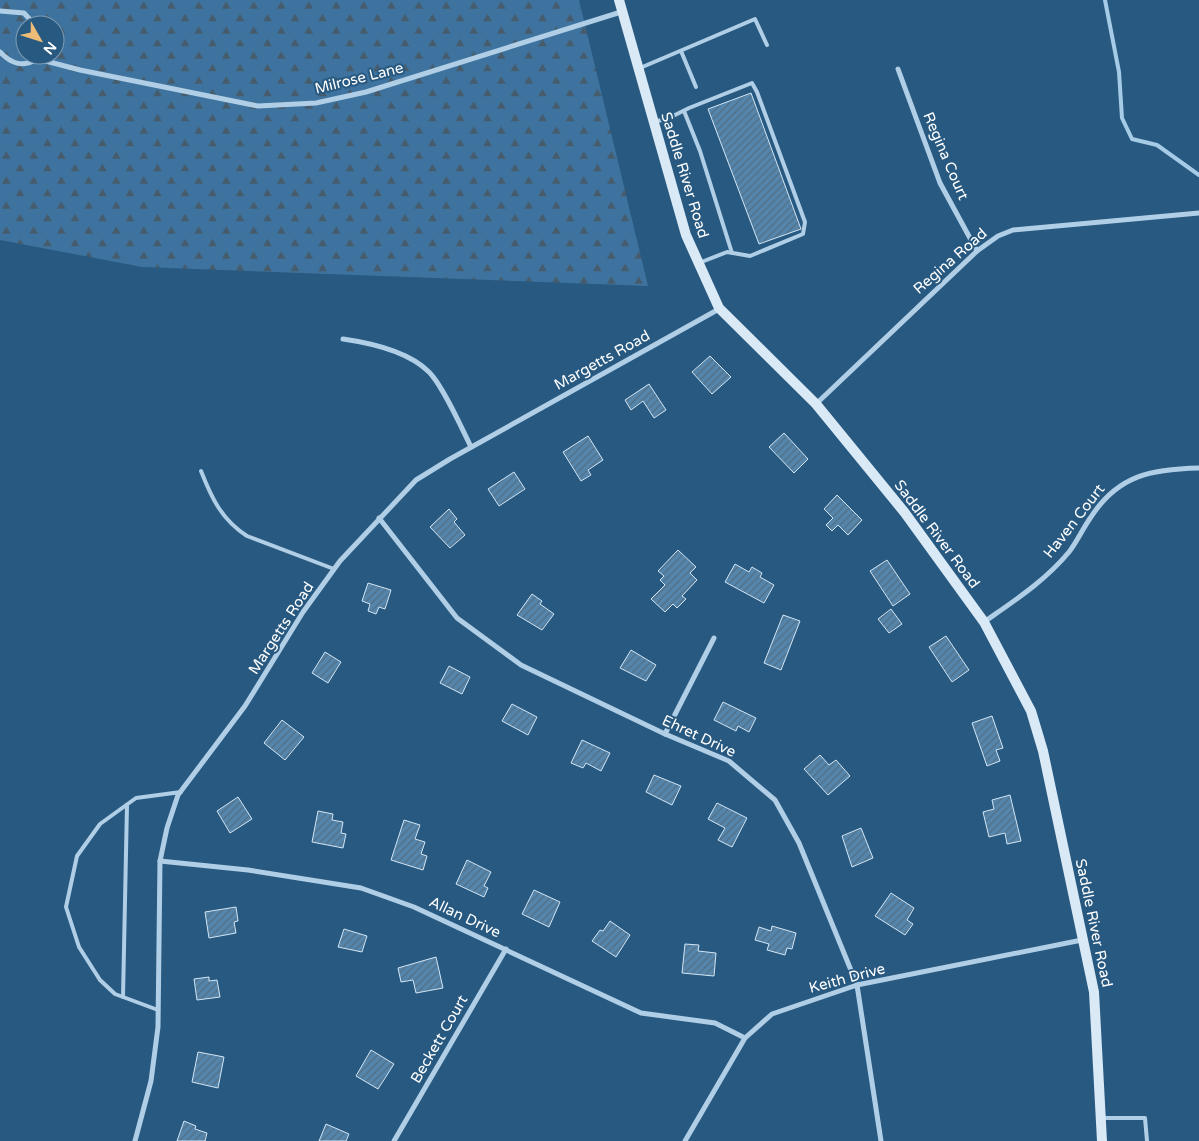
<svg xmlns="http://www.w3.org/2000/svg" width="1199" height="1141" viewBox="0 0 1199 1141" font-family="'Varela Round',sans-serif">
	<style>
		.forest { fill: url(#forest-firs); fill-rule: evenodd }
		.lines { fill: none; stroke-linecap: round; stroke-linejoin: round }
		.stream { stroke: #a5cbe6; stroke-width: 4 }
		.building { fill: url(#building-hatch); stroke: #d3e6f5 }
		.lane { stroke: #b0cee6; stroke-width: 4 }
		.street { stroke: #b0cee6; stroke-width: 5 }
		.secondary { stroke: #d9e9f6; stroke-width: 10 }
		.labels { text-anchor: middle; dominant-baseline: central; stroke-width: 4; stroke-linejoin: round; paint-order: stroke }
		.street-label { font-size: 15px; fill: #fff; stroke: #285981 }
	</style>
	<defs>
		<pattern id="forest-firs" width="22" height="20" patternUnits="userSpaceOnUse" patternTransform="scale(1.25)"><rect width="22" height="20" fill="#3d739e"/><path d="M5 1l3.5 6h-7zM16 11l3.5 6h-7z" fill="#465c6d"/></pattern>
		<pattern id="building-hatch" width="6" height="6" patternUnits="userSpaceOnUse" patternTransform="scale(1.25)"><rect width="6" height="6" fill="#5585ab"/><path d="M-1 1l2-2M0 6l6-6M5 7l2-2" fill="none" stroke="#516e85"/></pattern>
	</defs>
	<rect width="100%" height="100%" fill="#285981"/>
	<path class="forest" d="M0,0H579L648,286L142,267L0,240ZM25,25H55V55H25Z"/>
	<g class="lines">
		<path class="stream" d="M1105,0L1119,72L1122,118L1132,139L1157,145L1199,175"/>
	</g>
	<g class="building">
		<path d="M751,93L801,229L759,244L708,109Z"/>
		<path d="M710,356L731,377L712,394L692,372Z"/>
		<path d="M649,384L666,410L654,418L643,401L631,410L625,400Z"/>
		<path d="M784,433L808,459L794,473L769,447Z"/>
		<path d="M588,436L603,460L588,470L591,475L581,481L563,452Z"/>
		<path d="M514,472L525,489L499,506L488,489Z"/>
		<path d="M837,495L862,520L848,535L838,525L832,531L826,525L833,518L824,509Z"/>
		<path d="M449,509L457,519L454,522L465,535L450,548L430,527Z"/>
		<path d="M678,550L696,567L690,573L697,580L682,596L686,599L677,608L673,604L665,612L651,599L665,585L660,580L664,576L658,571Z"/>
		<path d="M887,560L910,594L893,606L870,571Z"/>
		<path d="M735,564L749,572L752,567L762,573L760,577L774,585L764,603L725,582Z"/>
		<path d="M368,583L391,590L385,609L379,607L376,614L368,611L370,604L362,601Z"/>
		<path d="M532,594L542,601L540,604L554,614L542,630L517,615Z"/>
		<path d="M891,609L902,624L889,633L878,619Z"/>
		<path d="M783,615L800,621L781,670L764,663Z"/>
		<path d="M946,636L969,670L952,682L929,647Z"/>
		<path d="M631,650L656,665L646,681L620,668Z"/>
		<path d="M325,652L341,662L328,683L312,673Z"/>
		<path d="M449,666L470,677L462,694L440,683Z"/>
		<path d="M723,702L756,718L749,732L738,726L736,731L714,720Z"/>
		<path d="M512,704L537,717L528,735L502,721Z"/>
		<path d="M992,716L1003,748L996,750L1000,761L987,766L972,723Z"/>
		<path d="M282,720L304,737L285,760L264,743Z"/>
		<path d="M582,740L610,753L601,771L586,763L583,768L571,763Z"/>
		<path d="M820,755L829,765L836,760L850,776L828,795L804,769Z"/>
		<path d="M654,775L681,786L672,805L646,792Z"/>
		<path d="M1010,795L1021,841L1007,844L1005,833L989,837L983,812L994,809L992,800Z"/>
		<path d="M238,797L252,819L230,833L217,811Z"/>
		<path d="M717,803L747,818L732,847L718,840L725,828L708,819Z"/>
		<path d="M318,811L333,814L332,820L343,822L341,833L346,834L343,848L312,842Z"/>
		<path d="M404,820L420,825L415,839L425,842L421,854L427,856L423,870L391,860Z"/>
		<path d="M861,828L873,858L852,867L842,836Z"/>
		<path d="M467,860L491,872L484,886L488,888L484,897L456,884Z"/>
		<path d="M534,890L560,902L549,927L522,914Z"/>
		<path d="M891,893L914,908L907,920L913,924L905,935L875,916Z"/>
		<path d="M236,907L238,921L234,922L236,933L209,938L205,912Z"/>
		<path d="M610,921L630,935L616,957L592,941L600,930L603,931Z"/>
		<path d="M772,926L796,933L792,949L787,948L785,955L767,950L769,944L755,940L759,927L771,931Z"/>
		<path d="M344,929L367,936L362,952L338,947Z"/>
		<path d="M685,944L699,945L698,951L716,953L714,976L682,973Z"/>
		<path d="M436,957L443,988L416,993L413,980L401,982L398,968Z"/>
		<path d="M209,977V981L217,980L220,997L197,1000L194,979Z"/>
		<path d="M371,1050L394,1064L378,1089L356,1076Z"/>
		<path d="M198,1052L224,1057L218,1088L192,1082Z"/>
		<path d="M184,1121L196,1126L195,1129L207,1133L205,1141H177Z"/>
		<path d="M326,1124L349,1134L346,1141H319Z"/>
	</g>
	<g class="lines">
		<g class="lane">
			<path d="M681,51L696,87"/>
			<path d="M640,68L755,19L767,45"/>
			<path d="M684,111L700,151L732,253"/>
			<path d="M654,122L669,118L689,108L752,83L757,92L805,222L803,234L750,256L727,252L699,263"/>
			<path d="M201,471C212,499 222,520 247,536L334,569"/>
			<path d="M123,997L127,805"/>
			<path d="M158,1010L115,994L100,980L79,947L66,907L77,856L100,824L136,798L181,792"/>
			<path d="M1103,1118H1145L1147,1141"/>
		</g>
		<g class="street">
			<path d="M0,11L24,13L35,25"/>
			<path d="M0,52C12,65 23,67 38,59L80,70L258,106L316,103L366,92L621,12"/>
			<path d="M898,69L940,183L977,251"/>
			<path d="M343,339C371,343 408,351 429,372C443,386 462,429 471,447"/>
			<path d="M816,404L977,251L998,236L1013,230L1199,213"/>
			<path d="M379,518L457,618L521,665L665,734L729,761L775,800L799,843L857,985L881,1141"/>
			<path d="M984,622C1014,601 1045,581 1069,552C1077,542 1083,528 1091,517C1118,475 1152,469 1199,468"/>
			<path d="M665,734L714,638"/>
			<path d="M160,861L248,870L361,888L414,907L641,1013L715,1023L745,1038"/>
			<path d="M135,1141L151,1081L158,1027L160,861L167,828L178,795L245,706L303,612L340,561L416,480L450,459L719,309"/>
			<path d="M394,1141L506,949"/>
			<path d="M685,1141L745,1038L772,1014L857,985L1082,940"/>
		</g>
		<path class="secondary" d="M619,0L686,235L719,308L816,404L905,513L984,622L1031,711L1043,751L1094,992L1102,1141"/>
	</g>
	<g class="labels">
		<g class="street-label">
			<text transform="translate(359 78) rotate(-14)">Milrose Lane</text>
			<text transform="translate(946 156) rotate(67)">Regina Court</text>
			<text transform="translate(685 175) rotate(73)">Saddle River Road</text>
			<text transform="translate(950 261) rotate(-41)">Regina Road</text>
			<text transform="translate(602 360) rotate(-29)">Margetts Road</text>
			<text transform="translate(1074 521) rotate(-52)">Haven Court</text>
			<text transform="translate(937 534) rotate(53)">Saddle River Road</text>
			<text transform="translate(281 628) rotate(-57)">Margetts Road</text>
			<text transform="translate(699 736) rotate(25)">Ehret Drive</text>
			<text transform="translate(465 917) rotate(25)">Allan Drive</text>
			<text transform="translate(1094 923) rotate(78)">Saddle River Road</text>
			<text transform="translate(847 978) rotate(-15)">Keith Drive</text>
			<text transform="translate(439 1039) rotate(-60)">Beckett Court</text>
		</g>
	</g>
	<g transform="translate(40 40) rotate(129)"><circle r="24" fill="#285981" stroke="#7e9bb3"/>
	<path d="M0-4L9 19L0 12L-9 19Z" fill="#edbd77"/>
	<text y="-8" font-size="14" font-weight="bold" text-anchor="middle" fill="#ffffff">N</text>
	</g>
</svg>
